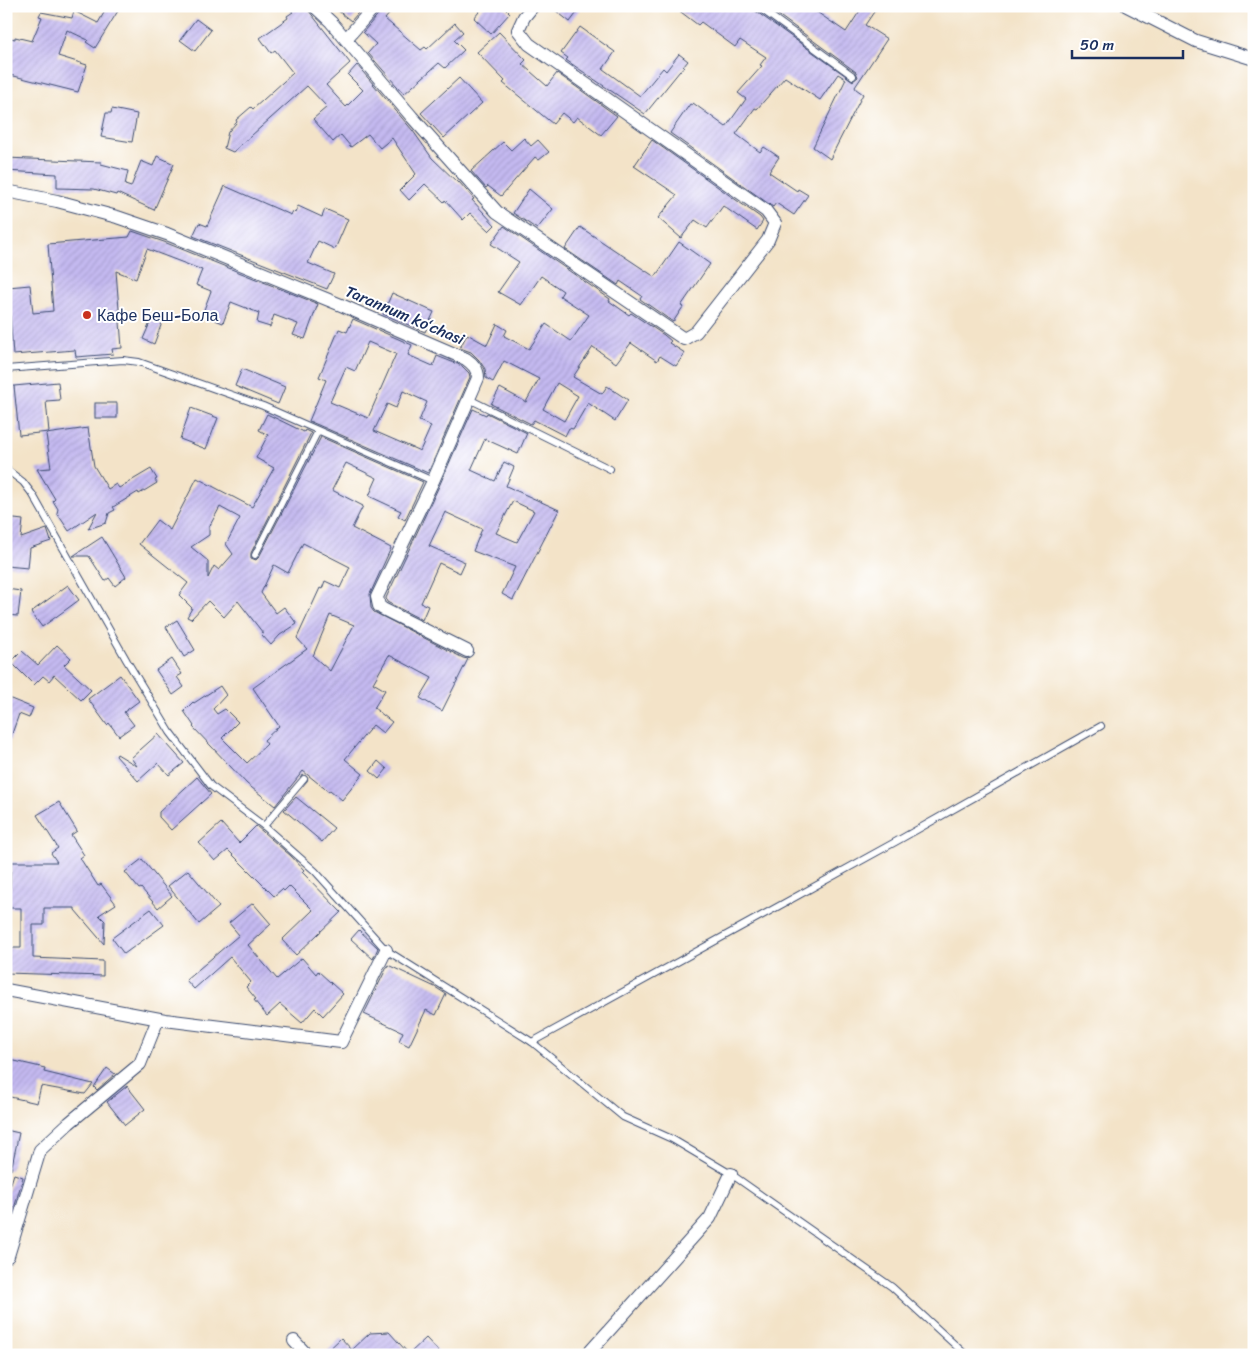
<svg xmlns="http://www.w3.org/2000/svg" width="1260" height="1361" viewBox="0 0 1260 1361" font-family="Sriracha,sans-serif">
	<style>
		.building { fill: url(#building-hatch); fill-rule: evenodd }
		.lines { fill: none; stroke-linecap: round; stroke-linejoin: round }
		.service-casing { stroke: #3b4a6e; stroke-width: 8 }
		.minor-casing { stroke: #3b4a6e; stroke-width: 14 }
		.service { stroke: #fff; stroke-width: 6 }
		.minor { stroke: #fff; stroke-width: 12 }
		.poi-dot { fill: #c8321e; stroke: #fff; stroke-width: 2 }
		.labels { text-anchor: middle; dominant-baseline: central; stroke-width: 4; stroke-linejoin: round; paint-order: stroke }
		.poi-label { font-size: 16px; fill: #1b2f5e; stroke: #fff; text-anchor: start }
		.street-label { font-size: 16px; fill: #1b2f5e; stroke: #fff }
	</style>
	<defs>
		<pattern id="building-hatch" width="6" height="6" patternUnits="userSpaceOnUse" patternTransform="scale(1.25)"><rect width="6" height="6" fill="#c4b9f0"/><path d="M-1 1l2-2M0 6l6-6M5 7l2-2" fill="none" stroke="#a89fd0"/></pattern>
	</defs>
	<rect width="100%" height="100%" fill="#fff"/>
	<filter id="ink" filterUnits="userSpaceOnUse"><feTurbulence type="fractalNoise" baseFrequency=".02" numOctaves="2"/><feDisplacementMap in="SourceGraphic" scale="10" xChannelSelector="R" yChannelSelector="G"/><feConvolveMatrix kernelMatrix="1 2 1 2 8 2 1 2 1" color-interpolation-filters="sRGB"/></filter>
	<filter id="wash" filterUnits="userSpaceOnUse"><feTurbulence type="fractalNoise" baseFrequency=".0096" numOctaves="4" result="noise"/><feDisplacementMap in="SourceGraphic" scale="20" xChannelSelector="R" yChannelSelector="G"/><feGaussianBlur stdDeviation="1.12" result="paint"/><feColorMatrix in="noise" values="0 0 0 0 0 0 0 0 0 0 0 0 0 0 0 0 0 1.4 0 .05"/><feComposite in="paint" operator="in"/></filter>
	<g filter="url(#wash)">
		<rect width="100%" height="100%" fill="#f3e3c8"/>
		<g id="blocks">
			<g class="building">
				<path d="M108,6H121L95,48L86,42L88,40L67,30L58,56L87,65L78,92L6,74V37L15,39V37L32,41L42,17L39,16L41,12L72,18L74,11L98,23Z"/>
				<path d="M286,6H305L350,63L326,85L346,107L363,90L348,75L357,65L413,131L432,158L458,183L459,182L474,199L472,200L495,225L489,231L470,213L463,220L445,200L444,202L425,184L409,200L400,190L416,174L392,138L380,148L368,134L351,147L341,135L333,142L313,119L327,107L307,86L233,152L224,148L228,132L237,122L236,120L251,107L253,109L293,73L275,50L271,53L260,38L288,18L287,16L293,12Z"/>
				<path d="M332,6H364L351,21Z"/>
				<path d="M383,6H396L385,19L421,50L425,47L427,49L455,23L463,32L454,40L464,50L445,68L439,63L404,94L368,53L376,44L363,32L381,11Z"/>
				<path d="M484,6H503L510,13L491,34L474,18Z"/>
				<path d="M550,6H582L570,22Z"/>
				<path d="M673,6H752L754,10L853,81L858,77L856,72L766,6H808L846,32L863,6H878L865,25L887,39L855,87L856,89L863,94L830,159L813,147L846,79L838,74L820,100L785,77L757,109L755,108L736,134L760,152L764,147L779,157L769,172L797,191L798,189L808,195L794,215L776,203L773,207L670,133L690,104L692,105L693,103L726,127L746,99L738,93L762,66L760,65L766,57L740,40L735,47L701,22L698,25Z"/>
				<path d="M196,19L211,30L195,51L180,40Z"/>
				<path d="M580,27L615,52L603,69L640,96L663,68L666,71L679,54L688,61L645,114L566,60L568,58L561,53Z"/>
				<path d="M499,32L526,60L522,64L547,86L557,73L617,116L601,135L577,117L573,122L562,113L553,124L503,83L505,81L477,52Z"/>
				<path d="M459,78L482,103L444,138L421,113Z"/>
				<path d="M112,109L137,114L132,142L101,137L106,113H111Z"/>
				<path d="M524,138L531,146L538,140L549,152L539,160L535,157L501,196L488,186L486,188L471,171L503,142L511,150Z"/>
				<path d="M652,140L760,217L763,221L757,230L723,206L707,228L695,220L681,238L658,218L677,195L634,166Z"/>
				<path d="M157,156L174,164L154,210L117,193L116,195L94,189L57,188V174L6,171V158L101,162V164L128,171L125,185L131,187L141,161L153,166Z"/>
				<path d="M225,186L291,215L293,211L295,213L298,206L322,217L325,209L348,219L335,249L318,241L308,263L334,274L327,289L193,236L199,223L207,226Z"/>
				<path d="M529,189L553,209L537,229L513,213Z"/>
				<path d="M504,226L610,299L609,301L629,315L631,313L664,335L671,341L669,343L685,353L676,366L660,356L657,361L631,343L616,363L593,347L573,377L602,394L607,386L628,400L615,421L588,403L573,429L569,428L565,436L534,420L531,424L491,404L500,388L526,402L539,379L504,361L493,382L486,378L485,369L479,360L471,352L460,348L467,334L487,345L497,324L507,330L504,336L529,349L546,324L571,341L589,315L560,296L563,291L541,276L521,305L498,292L519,262L491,244ZM557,383L578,396L564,421L543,409Z"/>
				<path d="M580,227L655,277L679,242L710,264L681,306L683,307L673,322L640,299L642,296L620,281L618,285L565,249Z"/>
				<path d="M132,231L164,242L318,304L305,339L293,335L298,324L274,315L270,327L257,323L259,313L231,302L223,323L202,315L211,291L196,285L202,270L147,249L136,279L116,271L122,348L112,349L113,354L76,357L75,350L13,355L8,287L30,285L33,313L53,311L48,244L129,237Z"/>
				<path d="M392,293L434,312L425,332L383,314Z"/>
				<path d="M153,316L163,320L154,344L143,339Z"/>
				<path d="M353,319L412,345L408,355L433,366L437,356L462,366L469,373L470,377L428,473L309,421L326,380L319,377L339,329L347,332ZM368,342L396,354L368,418L330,402L346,367L355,371ZM403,391L427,402L419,421L431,426L420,451L374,431L387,404L396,408Z"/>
				<path d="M242,369L285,387L278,404L235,386Z"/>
				<path d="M58,382L60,400L46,401L49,432L19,435L14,386Z"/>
				<rect x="95" y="403" width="22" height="15"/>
				<path d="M191,408L218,418L206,449L180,439Z"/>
				<path d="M473,409L486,415L487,413L527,433L518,454L485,439L471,470L495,481L504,462L514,467L506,486L559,510L513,600L502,594L515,567L473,551L482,529L445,512L429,546L465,562L460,573L439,563L421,603L428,606L422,620L387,602L386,598L440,484ZM513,501L534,511L517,542L496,533Z"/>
				<path d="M267,414L304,432L305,430L311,433L251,553V558L256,560L259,557L321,437L423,482L405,520L398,516L401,511L369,496L377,478L346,463L332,490L363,506L352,528L391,548L370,594L371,608L374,612L463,658L468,659L442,711L420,698L432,678L389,655L373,683L385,690L374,708L392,722L383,733L373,725L345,759L363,774L342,800L330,790L329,792L303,771L275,806L247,784L193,727L194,726L184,711L193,702L194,703L220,686L226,695L213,709L217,714L225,709L238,722L222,738L247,763L267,744L264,740L279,726L253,688L307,649L297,638L320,588L322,589L325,581L340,588L350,567L303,543L288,573L274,565L261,593L276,613L284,607L297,624L280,635L271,645L262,635L263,633L238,601L224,617L208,601L191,619L187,617L192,608L179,595L188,583L139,544L157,520L170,530L197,478L252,507L274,468L256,458L268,435L259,430ZM220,507L240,518L226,544L233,554L219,570L214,566L208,578V561L191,547L209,535V527ZM330,615L354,625L330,671L313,656Z"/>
				<path d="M88,428L94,466L108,489L116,484L119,488L151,469L157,479L155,480L157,483L139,494L138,492L113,507L115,510L109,513L106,523L88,529L97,512L69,531L57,513L58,509L53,501L55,499L37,469L51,468L46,434Z"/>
				<path d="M6,518L23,520L21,538L47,529L51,541L30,548L28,568L6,566Z"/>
				<path d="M102,537L126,577L115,586L109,578L105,581L89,556H73Z"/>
				<path d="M68,585L79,600L42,627L31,612Z"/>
				<path d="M6,589L21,591L18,616L6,615Z"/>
				<path d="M177,620L195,650L184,657L166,627Z"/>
				<path d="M57,645L71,658L64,665L91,690L81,700L54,675L49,681L43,676L34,685L11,662L22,651L38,665Z"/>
				<path d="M172,659L182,674L177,677L184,687L173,695L156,670Z"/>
				<path d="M120,675L139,701L124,712L134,725L119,736L109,723L107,725L88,699Z"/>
				<path d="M6,697L33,708L29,718L19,714L8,745H6Z"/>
				<path d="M158,734L184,763L169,775L158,763L138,781L116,756L117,754L137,766L131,758Z"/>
				<path d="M378,761L387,769L379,779L370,771Z"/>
				<path d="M197,777L211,794L171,830L159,817V812Z"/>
				<path d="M296,797L334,828L322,842L284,810Z"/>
				<path d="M59,802L77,831L71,835L84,855L80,858L98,886L101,884L116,904L99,915L105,921L104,944L75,910V908H44V925H33V958L103,961V976L6,973V948H21V908H6V888H10L11,862H57L51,853L58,848L37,815Z"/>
				<path d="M221,823L239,843L256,826L291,856L304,870L302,872L341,912L296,955L282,940L313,910L289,886L284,891L282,889L274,896L228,850L215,861L199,843Z"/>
				<path d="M142,859L172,896L158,908L141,888L139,889L125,872Z"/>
				<path d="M188,870L219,907L199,924L168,886Z"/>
				<path d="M253,903L271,924L248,945L277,979L302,958L316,974L318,971L343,994L323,1016L315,1008L302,1023L280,1004L267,1016L254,1000L256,999L246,987L251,982L230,957L194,989L186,980L239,935L229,923Z"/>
				<path d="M151,909L164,925L124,954L112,938Z"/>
				<path d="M359,930L378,948L373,959L351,939Z"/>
				<path d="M388,965L435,987L446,994L436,1015L426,1010L409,1046L399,1041L403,1032L364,1014Z"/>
				<path d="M6,1059L45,1068L44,1072L93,1084L85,1094L41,1086L37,1103L6,1096Z"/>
				<path d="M107,1068L115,1074L97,1090L94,1087Z"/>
				<path d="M127,1086L145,1109L125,1125L107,1102Z"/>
				<path d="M6,1130L19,1133L11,1170L6,1169Z"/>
				<path d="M14,1174L23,1177L13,1212L6,1210V1198Z"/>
				<path d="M389,1332L409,1354L426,1338L442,1355H323L341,1338L352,1350L370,1333Z"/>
			</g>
		</g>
	</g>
	<g filter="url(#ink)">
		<use href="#blocks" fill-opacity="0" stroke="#3b4a6e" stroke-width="1"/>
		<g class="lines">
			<g class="service-casing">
				<g id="service">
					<path d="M757,6L853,76"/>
					<path d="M6,369L123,360L139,362L263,406L433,481"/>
					<path d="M469,399L610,469"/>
					<path d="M6,469L23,482L33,495L127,661L170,732L211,786L264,826L315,871L386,950L532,1042L897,841L1101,726"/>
					<path d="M255,555L318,431"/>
					<path d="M264,826L304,779"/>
					<path d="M532,1042L623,1117L672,1139L731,1174L892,1287L966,1355"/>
				</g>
			</g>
			<g class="minor-casing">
				<g id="minor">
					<path d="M314,6L331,22L412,117L497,212L684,339L696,332L768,240L775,223L766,211L529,44L518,30L524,17L533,6"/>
					<path d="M1127,6L1196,41L1254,59"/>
					<path d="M346,39L375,6"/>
					<path d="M6,191L57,201L117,217L167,234L341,305L466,359C473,364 478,369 478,378L433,481L377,597L379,606L383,609L467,651"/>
					<path d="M6,990L165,1020L341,1042L386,950"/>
					<path d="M8,1256L40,1150L69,1123L140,1064L158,1019"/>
					<path d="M294,1341L307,1355"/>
					<path d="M587,1355L710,1218L731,1174"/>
				</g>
			</g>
			<use href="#service" class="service"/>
			<use href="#minor" class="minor"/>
		</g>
	</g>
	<circle class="poi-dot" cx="87" cy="315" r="5"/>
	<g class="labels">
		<g class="poi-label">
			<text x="97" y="315">Кафе Беш-Бола</text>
		</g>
		<g class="street-label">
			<text transform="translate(405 315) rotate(23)">Tarannum koʻchasi</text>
		</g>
	</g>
	<rect width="1260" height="1361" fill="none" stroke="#fff" stroke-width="25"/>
	<path d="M1072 50v8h111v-8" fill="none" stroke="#1b2f5e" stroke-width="2.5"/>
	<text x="1080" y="50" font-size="15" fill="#1b2f5e" stroke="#ffffff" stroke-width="4" paint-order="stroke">50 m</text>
</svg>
